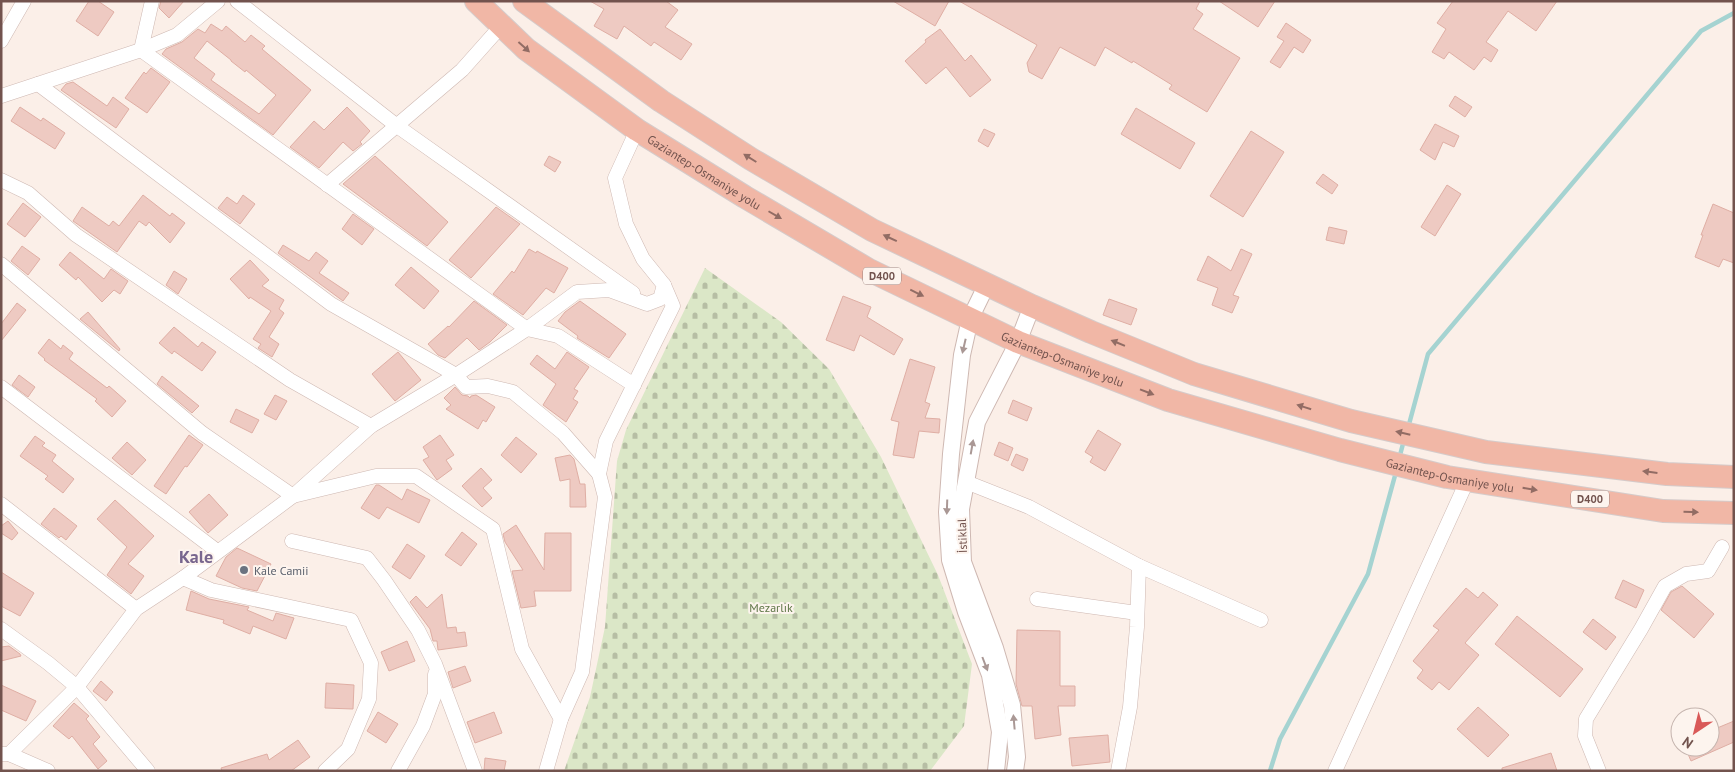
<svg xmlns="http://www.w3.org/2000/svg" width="1735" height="772" viewBox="0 0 1735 772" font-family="'PT Sans',sans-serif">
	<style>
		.cemetery { fill: url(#cemetery-stones) }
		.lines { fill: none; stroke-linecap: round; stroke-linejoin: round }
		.stream { stroke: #a5d3d1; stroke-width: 4.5 }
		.building { fill: #eecac2; stroke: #dfaea4; fill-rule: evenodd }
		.minor-casing { stroke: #ceb8b2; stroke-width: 15 }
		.tertiary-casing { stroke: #ceb8b2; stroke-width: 18 }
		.trunk-casing { stroke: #d5cbca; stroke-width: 24 }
		.minor { stroke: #fff; stroke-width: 14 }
		.tertiary { stroke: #fff; stroke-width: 16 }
		.trunk { stroke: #f1b7a6; stroke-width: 22 }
		.oneway { fill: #926c64 }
		.oneway2 { fill: #aa9895 }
		.worship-dot { fill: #6b7280; stroke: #fdf4ee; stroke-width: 2 }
		.labels { text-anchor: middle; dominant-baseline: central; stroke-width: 4; stroke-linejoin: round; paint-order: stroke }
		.shield { fill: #fdf4ee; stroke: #9c837e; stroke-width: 1 }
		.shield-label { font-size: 11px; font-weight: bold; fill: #72534e }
		.street-label { font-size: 12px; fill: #72534e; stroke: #fdf4ee }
		.worship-label { font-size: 12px; fill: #5b616d; stroke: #fdf4ee; text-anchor: start }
		.park-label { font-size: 12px; fill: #5f7747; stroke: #fdf4ee }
		.district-label { font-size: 18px; font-weight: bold; fill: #78668e; stroke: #fdf4ee }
	</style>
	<defs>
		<pattern id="cemetery-stones" width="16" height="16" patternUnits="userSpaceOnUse" patternTransform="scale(1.25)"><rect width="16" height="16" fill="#dbe7c7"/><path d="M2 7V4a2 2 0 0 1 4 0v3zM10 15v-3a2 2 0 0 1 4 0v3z" fill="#b6bea4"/></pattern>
	</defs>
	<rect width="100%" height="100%" fill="#fbefe8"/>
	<path class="cemetery" d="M705,268L781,322L829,369L881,457L938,575L972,664L964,726L930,771H564L590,697L605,627L617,461L626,430Z"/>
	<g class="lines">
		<g class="stream">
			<path d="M1408,428L1428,354L1701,31L1734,13"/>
			<path d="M1399,459L1404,440"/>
			<path d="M1270,771L1280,739L1368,574L1396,472"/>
		</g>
	</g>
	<g class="building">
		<path d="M89,1H98L114,12L98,36L76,21Z"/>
		<path d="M161,1H184L169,18L159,8Z"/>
		<path d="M590,1H666L678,10L665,27L692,44L681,60L654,42L651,46L624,26L617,39L594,26L604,9Z"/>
		<path d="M893,1H949L935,26Z"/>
		<path d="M959,1H1200L1196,9L1203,14L1193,29L1240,58L1207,112L1169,89L1172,85L1133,61L1132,63L1105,47L1095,66L1060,47L1042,79L1029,72L1027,63L1037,45Z"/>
		<path d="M1219,1H1275L1258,27Z"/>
		<path d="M1453,1H1557L1536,31L1508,11L1486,42L1498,50L1491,62L1484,57L1474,70L1449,52L1444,59L1432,52L1446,29L1437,23Z"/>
		<path d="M1286,23L1311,40L1303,53L1294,47L1280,68L1270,62L1284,41L1277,37Z"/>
		<path d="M211,24L222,31L226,26L245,42L251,35L265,46L262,49L311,90L273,135L162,54L166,49L182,42L198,29L205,33ZM207,41L231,60V61L245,72L246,70L276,95L259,114L211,80L215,74L194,58Z"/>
		<path d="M940,29L965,61L971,55L991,80L970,97L946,67L926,84L905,61L926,42L925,40Z"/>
		<path d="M151,68L170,82L147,113L125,98L144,72L146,74Z"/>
		<path d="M73,82L107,106L113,97L129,109L116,128L61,90L66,84Z"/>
		<path d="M1455,96L1472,107L1465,117L1449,106Z"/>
		<path d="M20,107L41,121L43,118L65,133L55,149L11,121Z"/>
		<path d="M347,107L370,131L360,142L362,144L353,151L343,142L319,168L290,147L314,121L324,130Z"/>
		<path d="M1136,108L1195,143L1180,169L1121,134Z"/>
		<path d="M1435,124L1459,136L1454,147L1443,142L1435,160L1420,150Z"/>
		<path d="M984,129L995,134L988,147L978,141Z"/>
		<path d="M1251,131L1284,152L1243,217L1210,196Z"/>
		<path d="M375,156L448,222L427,246L343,184Z"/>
		<path d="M549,156L561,162L555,172L544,165Z"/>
		<path d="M1323,174L1338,185L1332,194L1316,183Z"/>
		<path d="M1447,185L1461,194L1435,236L1421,227Z"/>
		<path d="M143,195L170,216L172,213L185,223L170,243L149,222L146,226L139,221L117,252L73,221L82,207L109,226L113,221L119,226Z"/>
		<path d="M243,195L255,204L240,224L218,208L227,197L237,204Z"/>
		<path d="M23,203L41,217L25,237L7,224Z"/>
		<path d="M1713,204L1734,213V263L1723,259L1719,267L1695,257L1703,235H1701Z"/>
		<path d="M496,207L520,224L471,278L449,260Z"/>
		<path d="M353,214L374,229L362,245L342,229Z"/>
		<path d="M1329,227L1347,231L1344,244L1326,240Z"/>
		<path d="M283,245L309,261L316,252L328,261L319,273L349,293L343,301L278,253Z"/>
		<path d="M22,246L40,259L28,275L11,261Z"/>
		<path d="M529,249L536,253L537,251L568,268L554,293L546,288L523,315L493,294L512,271L514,273Z"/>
		<path d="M1241,249L1252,254L1233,295L1239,297L1232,313L1212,305L1218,288L1197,280L1208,256L1231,271Z"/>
		<path d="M70,252L104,279L111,269L128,281L120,294L114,290L102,302L78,277L76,280L59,265Z"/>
		<path d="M250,260L269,280L262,286L284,300L279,309L284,313L269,337L279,344L272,357L258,348L261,344L253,339L271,311L250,297L249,299L230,279Z"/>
		<path d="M411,267L439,291L424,309L395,285Z"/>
		<path d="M174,271L187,279L178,294L166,285Z"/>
		<path d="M843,296L871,307L867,317L903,339L894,355L860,335L854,351L826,340Z"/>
		<path d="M1109,299L1137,309L1131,325L1103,315Z"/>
		<path d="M474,301L507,325L490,342L479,350L467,338L445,358L438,355L428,344L448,326L449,327Z"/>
		<path d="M580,301L626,334L609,358L577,338L578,336L558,321L565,312Z"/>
		<path d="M17,303L26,310L1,341V324Z"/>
		<path d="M88,312L120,349L119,351L80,319Z"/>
		<path d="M174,327L198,347L202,342L216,352L202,371L174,351L172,354L159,343Z"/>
		<path d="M49,339L61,349L63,345L73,353L69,359L107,388L109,386L126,401L112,417L95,401L97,399L44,360L45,359L38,353Z"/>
		<path d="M398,352L421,380L395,401L372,374Z"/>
		<path d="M567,352L589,367L574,389L578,391L573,399L578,402L566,422L543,405L556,384L530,364L537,355L555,369Z"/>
		<path d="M910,359L935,367L925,402L930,404L925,418L940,419L939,433L919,431L914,458L893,455L899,422L891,420Z"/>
		<path d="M19,375L35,387L28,397L12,385Z"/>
		<path d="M162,376L199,406L192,413L157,384Z"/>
		<path d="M455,387L462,395L468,396L470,398L471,396L476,395L495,407L486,422L483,420L478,429L446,409L451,405L444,398Z"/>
		<path d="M275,395L287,401L276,420L264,414Z"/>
		<path d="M1013,400L1032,408L1027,421L1008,413Z"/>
		<path d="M236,409L259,420L252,433L230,422Z"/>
		<path d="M1098,430L1121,444L1105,471L1090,462L1093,457L1085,452Z"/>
		<path d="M189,435L203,445L187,467L185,466L166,494L154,486Z"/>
		<path d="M440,435L454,455L446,460L452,469L437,480L423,460L429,457L423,447Z"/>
		<path d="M35,436L45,443L42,446L56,455L52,461L74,479L63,493L45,479L48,476L20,456Z"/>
		<path d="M516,437L537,454L521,473L501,455Z"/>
		<path d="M127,442L146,460L132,475L112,458Z"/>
		<path d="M999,442L1013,448L1008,461L994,455Z"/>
		<path d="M1016,454L1028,459L1023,471L1011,465Z"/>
		<path d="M570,455L574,459L580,484H585L586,507H570V479L560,481L555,458Z"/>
		<path d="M481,468L492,480L483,488L492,498L482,507L462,486Z"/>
		<path d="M376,485H379L402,500L407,489L430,500L419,523L387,507L379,519L361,508Z"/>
		<path d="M209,494L228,515L208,533L189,512Z"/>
		<path d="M115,500L154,536L128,564L144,576L131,594L107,575L127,547L97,519Z"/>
		<path d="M54,508L77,526L66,540L61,536L59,538L41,524Z"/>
		<path d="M8,521L18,533L12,540L1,533V526Z"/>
		<path d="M516,525L544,570L545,533H571V591H534L536,606L521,608L512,571L523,570L505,542L503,534Z"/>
		<path d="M462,532L477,544L461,566L445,555Z"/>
		<path d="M407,544L425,556L410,579L392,567Z"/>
		<path d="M237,548L271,564L257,591L242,588L216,576L226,557Z"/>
		<path d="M1,572L34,593L20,616L1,606Z"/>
		<path d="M1623,580L1644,590L1636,608L1615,598Z"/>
		<path d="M1682,586L1714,614L1694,638L1661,610L1671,592Z"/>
		<path d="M1466,588L1478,598L1483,592L1498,605L1465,643L1479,655L1449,690L1439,682L1432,690L1417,678L1423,670L1413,661L1439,630L1433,626Z"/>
		<path d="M191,591L209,599L249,607L247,610L273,621L276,613L294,618L286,639L253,626L250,634L223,623L224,620L186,610Z"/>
		<path d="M442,594L447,628L456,627L457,633L465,632L467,646L438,650L437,641H433L430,629L410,602L416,596L427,608Z"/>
		<path d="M1517,616L1583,669L1560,697L1495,644Z"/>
		<path d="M1593,619L1616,637L1606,650L1583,632Z"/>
		<path d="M1017,630L1060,631V686H1075V706H1058L1061,735L1035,739L1032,706H1022L1016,684Z"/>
		<path d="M407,641L415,661L389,671L381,652Z"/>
		<path d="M9,646L20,654L21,656L1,661V647Z"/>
		<path d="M465,666L471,681L453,688L448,672Z"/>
		<path d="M101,681L113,692L106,701L93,691Z"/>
		<path d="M326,683L354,685L353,709L325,708Z"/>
		<path d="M1,685L36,701L26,721L1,710Z"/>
		<path d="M74,703L89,716L86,719L100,737L93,744L107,761L98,769L72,736L69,739L53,726Z"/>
		<path d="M1478,707L1509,735L1488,757L1457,729Z"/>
		<path d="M378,712L398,724L386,743L367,731Z"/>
		<path d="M494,712L502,733L475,743L467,722Z"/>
		<path d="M1734,721V742L1691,761L1685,747H1710V731Z"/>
		<path d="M1108,735L1110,762L1072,766L1069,738Z"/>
		<path d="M298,740L310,757L291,771H222L221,768L267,754L269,760Z"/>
		<path d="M1551,753L1557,771H1502V768Z"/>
		<path d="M485,758L506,761L504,771H484Z"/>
	</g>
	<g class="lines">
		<g class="minor-casing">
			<g id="minor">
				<path d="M152,1L141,50L527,329L558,336L634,385"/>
				<path d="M237,1L397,126L633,293"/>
				<path d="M1,41L24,1"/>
				<path d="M38,84L331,304L456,375L527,329L577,292L609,290L647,304L660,299L664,285L643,259L626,224L615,178L637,130"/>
				<path d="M1,96L141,50L177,35L218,1"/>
				<path d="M1,180L28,193L76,235L290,380L371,426"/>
				<path d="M327,185L462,70L502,25"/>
				<path d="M1,264L202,433L293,496L376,476H416L493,529L522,649L561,719"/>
				<path d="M1,387L217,551"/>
				<path d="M966,482L1029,507L1139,566L1137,627L1130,707L1118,771"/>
				<path d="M1,504L136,609"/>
				<path d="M292,541L367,558L384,580L418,630L435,664L475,771"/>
				<path d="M1139,566L1261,620"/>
				<path d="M183,578L211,590L351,620L371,663L369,699L348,749L325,771"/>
				<path d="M1037,599L1137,613"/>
				<path d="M1,629L48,663L77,687L148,771"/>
				<path d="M2,754H9L48,771"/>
				<path d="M9,754L77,687L136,609L183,578L293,496L371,426L456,375L466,387L488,386L513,392L563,433L599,474"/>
				<path d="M398,771L423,726L435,694V674"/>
				<path d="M546,771L561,719L582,672L605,497L599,474L606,441L673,306L664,285"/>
				<path d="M1335,771L1468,479"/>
				<path d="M1599,771L1585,736L1586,719L1641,629L1665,586L1686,574L1708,571L1722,547"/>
			</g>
		</g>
		<g class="tertiary-casing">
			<g id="tertiary">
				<path d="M987,284L970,319L962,355L951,454L947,512L950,560L966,612L990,675L1000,732L996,771"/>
				<path d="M1015,771L1017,757L1012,705L995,648L963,562L961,509L977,422L1018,342L1032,306"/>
			</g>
		</g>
		<g class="trunk-casing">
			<g id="trunk">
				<path id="s1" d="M476,1L526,49L637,130L745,197L869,270L1018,342L1168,400L1340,450L1447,477L1663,511L1734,513"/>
				<path d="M524,1L661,101L751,159L872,230L1032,306L1091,332L1194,374L1351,421L1486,452L1667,474L1734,477"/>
			</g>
		</g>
		<use href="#minor" class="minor"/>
		<use href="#tertiary" class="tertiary"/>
		<use href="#trunk" class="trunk"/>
	</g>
	<defs><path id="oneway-solid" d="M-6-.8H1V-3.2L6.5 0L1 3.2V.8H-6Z" transform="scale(1.25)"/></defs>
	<g class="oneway">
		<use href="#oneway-solid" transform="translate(524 47) rotate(42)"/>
		<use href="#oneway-solid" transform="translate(750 158) rotate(-148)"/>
		<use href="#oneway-solid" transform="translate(775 215) rotate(30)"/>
		<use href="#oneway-solid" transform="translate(890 238) rotate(-155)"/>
		<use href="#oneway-solid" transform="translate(917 293) rotate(26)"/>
		<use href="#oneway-solid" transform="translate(1118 343) rotate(-158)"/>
		<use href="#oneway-solid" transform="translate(1147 392) rotate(21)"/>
		<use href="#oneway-solid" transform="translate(1304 407) rotate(-163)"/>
		<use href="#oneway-solid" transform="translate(1403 433) rotate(-167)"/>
		<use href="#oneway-solid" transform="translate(1650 472) rotate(-173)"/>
		<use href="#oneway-solid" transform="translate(1530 489) rotate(9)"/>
		<use href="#oneway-solid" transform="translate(1691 512) rotate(2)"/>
	</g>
	<g class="oneway2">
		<use href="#oneway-solid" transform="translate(964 346) rotate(103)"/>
		<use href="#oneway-solid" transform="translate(972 447) rotate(-80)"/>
		<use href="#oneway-solid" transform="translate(947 507) rotate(92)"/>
		<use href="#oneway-solid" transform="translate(985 664) rotate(69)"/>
		<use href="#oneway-solid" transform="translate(1014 722) rotate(-95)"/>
	</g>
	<circle class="worship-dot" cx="244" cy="570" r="5"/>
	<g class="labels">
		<g class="shield">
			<rect x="863" y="267.5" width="38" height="17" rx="4"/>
			<rect x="1571" y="490.5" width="38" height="17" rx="4"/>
		</g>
		<g class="shield-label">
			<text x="882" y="276">D400</text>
			<text x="1590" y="499">D400</text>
		</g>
		<g class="street-label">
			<text stroke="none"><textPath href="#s1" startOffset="286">Gaziantep-Osmaniye yolu</textPath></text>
			<text stroke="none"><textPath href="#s1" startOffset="691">Gaziantep-Osmaniye yolu</textPath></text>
			<text stroke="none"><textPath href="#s1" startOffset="1096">Gaziantep-Osmaniye yolu</textPath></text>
			<text transform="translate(962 536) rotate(-92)">İstiklal</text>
		</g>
		<g class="worship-label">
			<text x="254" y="570">Kale Camii</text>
		</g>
		<g class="park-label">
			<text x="771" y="607">Mezarlık</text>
		</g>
		<g class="district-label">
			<text x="196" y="556">Kale</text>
		</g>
	</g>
	<rect width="1735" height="772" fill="none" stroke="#72534e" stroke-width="5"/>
	<g transform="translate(1695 732) rotate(215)"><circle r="24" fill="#fdf4ee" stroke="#c5b4ae"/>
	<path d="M0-4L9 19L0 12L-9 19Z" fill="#d95958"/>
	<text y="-8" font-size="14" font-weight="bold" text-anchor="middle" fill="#72534e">N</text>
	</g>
</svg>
